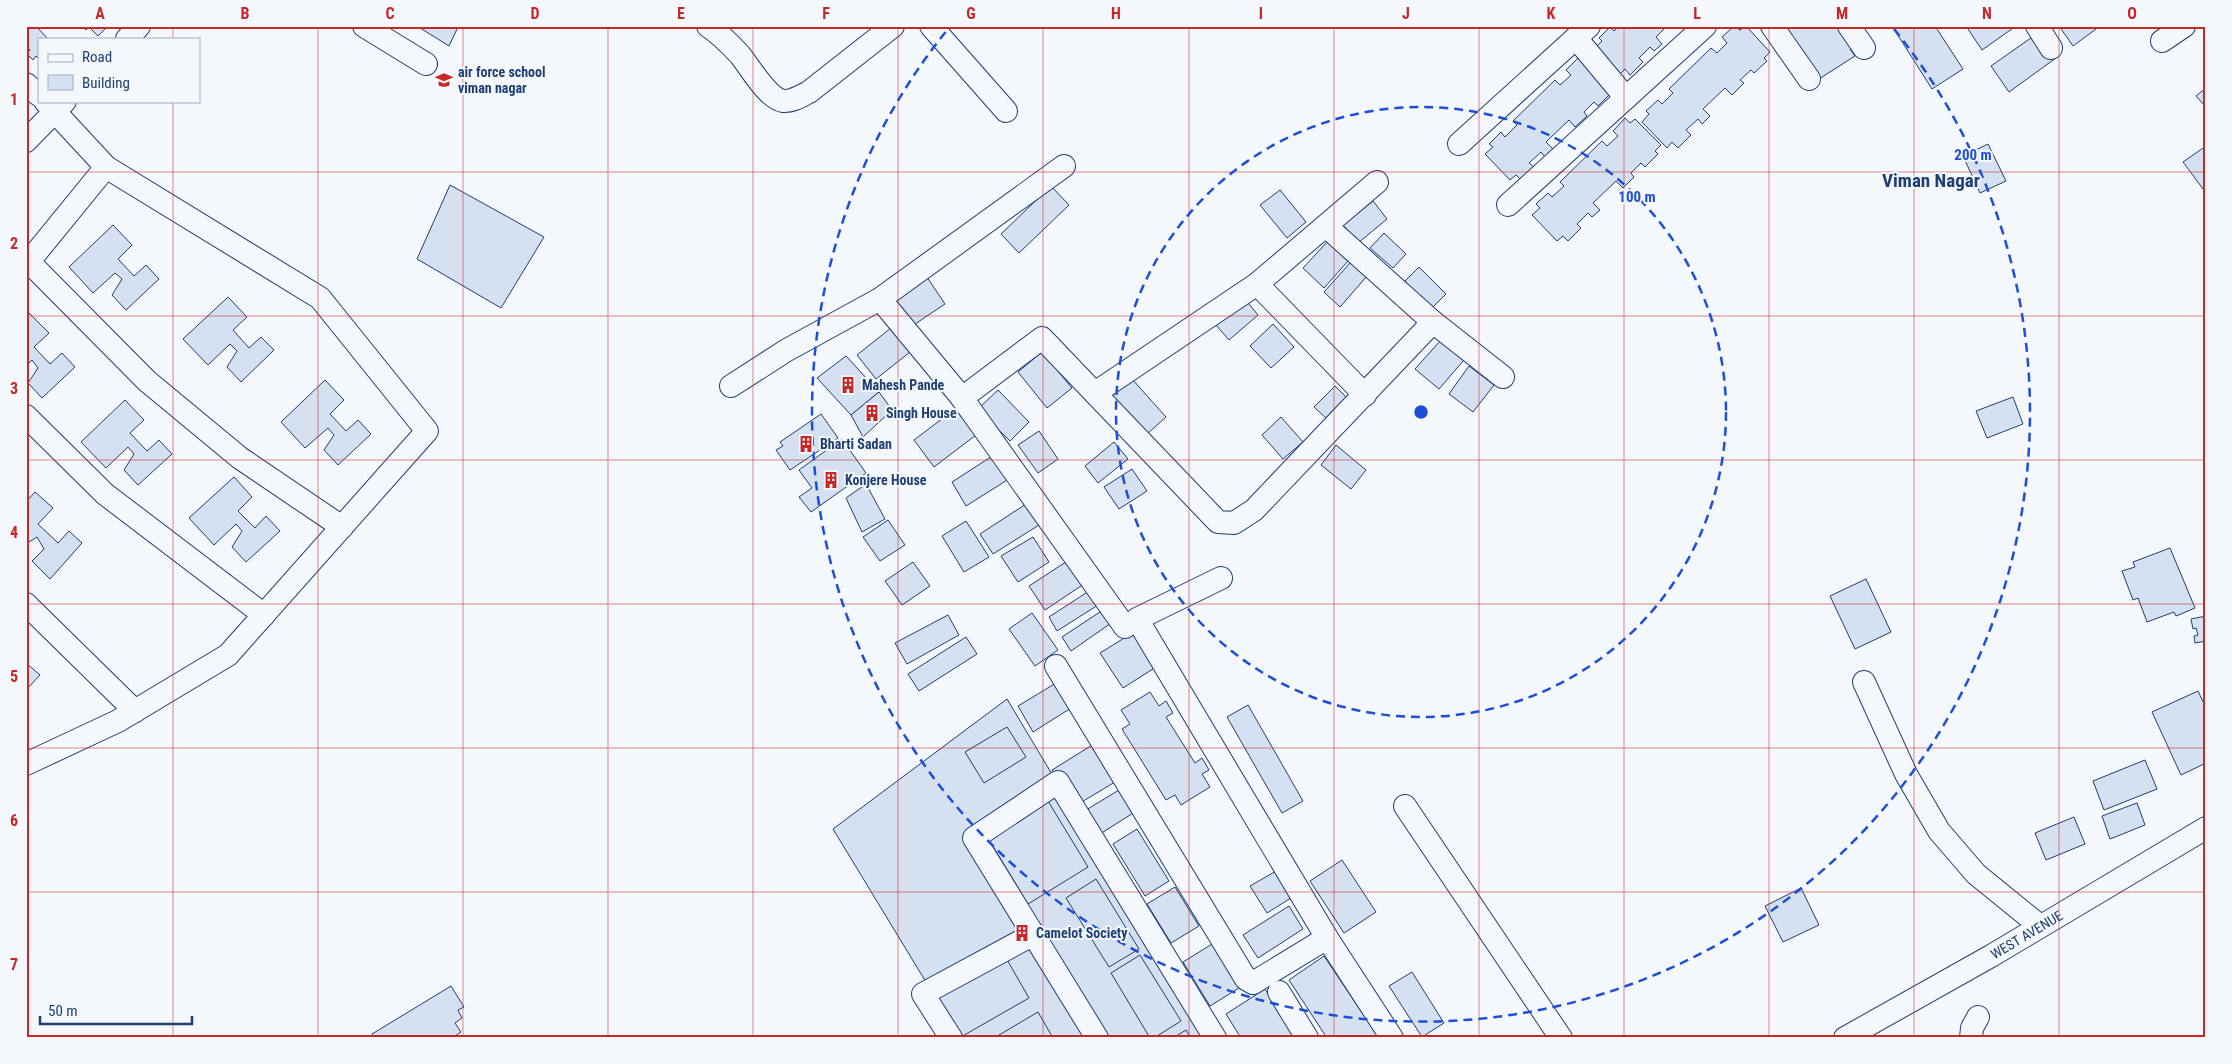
<svg xmlns="http://www.w3.org/2000/svg" width="2232" height="1064" viewBox="0 0 2232 1064" font-family="'Roboto Condensed',sans-serif">
	<style>
		.building { fill: #d5e0f0; stroke: #1d3f73 }
		.lines { fill: none; stroke-linecap: round; stroke-linejoin: round }
		.minor-casing { stroke: #1d3f73; stroke-width: 24 }
		.minor { stroke: #f4f7fb; stroke-width: 22 }
		.grid { fill: none; stroke: #c62828; stroke-width: 1; stroke-opacity: 0.55 }
		.ring { fill: none; stroke: #1d4ed8; stroke-width: 2.5; stroke-dasharray: 9 6 }
		.labels { text-anchor: middle; dominant-baseline: central; stroke-width: 4; stroke-linejoin: round; paint-order: stroke }
		.poi-label { font-size: 14px; font-weight: bold; fill: #1d3f73; stroke: #f4f7fb; text-anchor: start }
		.street-label { font-size: 14px; fill: #1d3f73; stroke: #f4f7fb }
		.district-label { font-size: 19px; font-weight: bold; fill: #1d3f73; stroke: #f4f7fb }
		.centre { fill: #1d4ed8; stroke: #f4f7fb; stroke-width: 2.5 }
		.ring-label { font-size: 15px; text-anchor: middle; font-weight: bold; fill: #1d4ed8; stroke: #f4f7fb; stroke-width: 4; stroke-linejoin: round; paint-order: stroke }
		.neatline { fill: none; stroke: #c62828; stroke-width: 2 }
		.grid-label { font-size: 16px; text-anchor: middle; font-weight: bold; fill: #c62828 }
	</style>
	<rect width="100%" height="100%" fill="#f4f7fb"/>
	<g class="building">
		<path d="M26,26H36L48,39H39V59L36,56L33,60L26,53L30,50L26,46Z"/>
		<path d="M83,26H108L98,36L89,27L86,30Z"/>
		<path d="M417,26H457L458,27L449,46Z"/>
		<path d="M1619,26H1667L1656,37L1662,44L1654,51L1650,47L1639,58L1643,62L1630,75L1625,69L1619,75L1594,49L1602,41L1599,38L1610,27L1614,31Z"/>
		<path d="M1734,26L1740,30L1746,26L1770,52L1764,58L1767,61L1754,73L1751,70L1740,80L1744,83L1732,95L1725,88L1703,109L1710,116L1702,124L1698,119L1686,130L1691,135L1678,148L1672,142L1667,148L1642,122L1649,114L1646,111L1658,100L1662,104L1673,93L1669,89L1711,48L1717,53L1727,43L1722,37Z"/>
		<path d="M1785,26H1840L1854,47L1850,49L1855,56L1819,79Z"/>
		<path d="M1892,26H1935L1963,69L1932,89Z"/>
		<path d="M1966,26H2016L1982,50Z"/>
		<path d="M2059,26H2100L2073,46Z"/>
		<path d="M2038,33L2056,58L2009,92L1991,66Z"/>
		<path d="M1578,58L1611,93L1598,106L1594,102L1584,112L1587,116L1575,127L1569,120L1546,142L1553,149L1545,157L1541,152L1529,163L1534,167L1521,180L1516,175L1510,180L1485,154L1493,147L1489,144L1501,132L1505,137L1517,125L1513,121L1555,80L1560,85L1571,75L1566,70Z"/>
		<path d="M2206,88V107L2196,96Z"/>
		<path d="M1625,118L1630,123L1635,119L1661,145L1655,151L1658,154L1645,167L1641,163L1631,173L1634,177L1623,188L1616,181L1593,203L1600,210L1592,217L1588,213L1577,224L1581,228L1568,241L1563,236L1557,241L1532,215L1540,208L1536,204L1548,193L1552,197L1564,186L1560,182L1602,141L1607,146L1618,136L1613,131Z"/>
		<path d="M1988,144L2006,181L1980,193L1963,156Z"/>
		<path d="M2206,146V193L2183,162Z"/>
		<path d="M450,185L544,237L501,308L417,259Z"/>
		<path d="M1051,186L1069,205L1019,253L1001,234Z"/>
		<path d="M1280,190L1306,222L1287,238L1260,205Z"/>
		<path d="M1373,201L1387,219L1358,243L1343,225Z"/>
		<path d="M113,225L132,245L118,259L134,276L146,265L159,279L126,310L112,295L122,279L115,273L93,293L69,267Z"/>
		<path d="M1384,233L1406,254L1393,268L1370,248Z"/>
		<path d="M1327,242L1348,261L1324,288L1303,268Z"/>
		<path d="M1351,262L1367,276L1340,307L1324,292Z"/>
		<path d="M1419,267L1446,294L1432,308L1405,281Z"/>
		<path d="M927,277L945,304L909,328L891,300Z"/>
		<path d="M228,297L247,317L233,330L249,348L261,337L274,350L241,382L227,367L237,351L230,344L208,365L183,339Z"/>
		<path d="M1245,299L1258,315L1229,340L1215,324Z"/>
		<path d="M29,313L49,333L34,347L50,364L62,353L75,367L42,398L28,383L38,368L32,360L26,366V316Z"/>
		<path d="M1273,324L1294,347L1271,368L1250,346Z"/>
		<path d="M891,328L910,352L876,379L857,355Z"/>
		<path d="M1441,340L1464,360L1439,389L1415,369Z"/>
		<path d="M1042,352L1072,388L1047,408L1018,372Z"/>
		<path d="M846,356L879,392L851,415L817,378Z"/>
		<path d="M1469,366L1494,385L1473,412L1449,394Z"/>
		<path d="M1132,379L1166,417L1146,435L1112,396Z"/>
		<path d="M325,380L344,400L330,414L346,431L358,420L371,434L338,465L324,450L334,435L328,428L305,448L281,422Z"/>
		<path d="M1335,386L1346,397L1326,418L1314,407Z"/>
		<path d="M998,390L1029,422L1010,441L978,409Z"/>
		<path d="M879,392L892,410L863,437L851,415Z"/>
		<path d="M2013,397L2023,424L1987,438L1976,411Z"/>
		<path d="M125,400L144,420L130,433L147,451L159,440L172,454L138,485L124,470L134,454L128,447L106,468L81,442Z"/>
		<path d="M955,409L976,435L934,467L914,440Z"/>
		<path d="M821,414L838,438L790,470L776,450L783,446L780,442Z"/>
		<path d="M1281,417L1303,442L1283,459L1262,435Z"/>
		<path d="M1039,431L1058,459L1038,473L1018,445Z"/>
		<path d="M842,439L866,473L811,512L799,497L812,488L799,470Z"/>
		<path d="M1114,442L1128,459L1098,483L1085,466Z"/>
		<path d="M1336,445L1366,470L1351,489L1321,465Z"/>
		<path d="M997,453L1012,477L966,506L952,482Z"/>
		<path d="M1132,469L1147,491L1119,509L1104,487Z"/>
		<path d="M234,477L252,497L238,511L255,528L266,516L280,531L246,562L232,547L242,531L236,524L214,545L189,518Z"/>
		<path d="M866,484L885,519L862,532L846,498Z"/>
		<path d="M35,492L53,508L38,524L58,543L69,531L82,543L50,579L32,561L44,549L37,537L26,544V502Z"/>
		<path d="M1026,504L1039,525L993,554L980,534Z"/>
		<path d="M888,520L905,545L880,561L863,537Z"/>
		<path d="M966,521L989,557L964,572L942,536Z"/>
		<path d="M1033,537L1049,562L1018,582L1001,556Z"/>
		<path d="M2170,548L2195,608L2176,616L2174,612L2147,622L2138,598L2133,600L2122,571L2135,567L2133,562Z"/>
		<path d="M1069,560L1084,584L1045,610L1029,586Z"/>
		<path d="M913,562L930,586L902,605L885,581Z"/>
		<path d="M1866,579L1891,632L1855,649L1830,596Z"/>
		<path d="M1089,591L1098,605L1057,631L1049,617Z"/>
		<path d="M1106,608L1114,621L1071,651L1062,637Z"/>
		<path d="M1032,613L1058,650L1035,666L1009,629Z"/>
		<path d="M948,615L959,635L907,664L895,643Z"/>
		<path d="M2206,616V641L2195,643L2194,636L2198,635L2196,628L2193,629L2191,619Z"/>
		<path d="M1134,632L1156,667L1123,688L1100,653Z"/>
		<path d="M966,637L977,654L919,691L908,674Z"/>
		<path d="M26,663L40,675L26,690Z"/>
		<path d="M1056,683L1071,708L1033,732L1018,706Z"/>
		<path d="M2198,691L2206,708V763L2181,775L2152,712Z"/>
		<path d="M1150,692L1159,706L1166,701L1173,713L1166,717L1195,763L1202,758L1209,770L1202,774L1210,787L1181,805L1175,795L1166,800L1122,729L1130,724L1121,710Z"/>
		<path d="M1007,699L1210,1038H960L833,829Z"/>
		<path d="M1248,705L1303,801L1282,813L1227,717Z"/>
		<path d="M1007,727L1026,757L984,783L965,752Z"/>
		<path d="M1097,742L1120,779L1075,806L1052,770Z"/>
		<path d="M2145,760L2157,789L2104,810L2093,781Z"/>
		<path d="M1124,787L1138,810L1100,834L1086,810Z"/>
		<path d="M1048,801L1088,867L1028,904L988,838Z"/>
		<path d="M2137,803L2145,825L2110,839L2102,816Z"/>
		<path d="M2074,817L2085,844L2046,860L2035,833Z"/>
		<path d="M1137,829L1169,881L1145,896L1113,844Z"/>
		<path d="M1342,860L1376,912L1344,933L1310,881Z"/>
		<path d="M1278,870L1294,896L1267,913L1250,886Z"/>
		<path d="M1096,879L1139,949L1109,967L1066,898Z"/>
		<path d="M1175,887L1199,926L1171,943L1147,904Z"/>
		<path d="M1801,888L1819,925L1783,942L1765,906Z"/>
		<path d="M1289,906L1303,929L1258,958L1243,935Z"/>
		<path d="M1212,944L1239,988L1210,1006L1183,962Z"/>
		<path d="M1140,955L1181,1021L1154,1038H1150L1111,973Z"/>
		<path d="M1324,956L1379,1038H1327L1289,980Z"/>
		<path d="M1006,958L1029,998L959,1038L934,999Z"/>
		<path d="M1412,972L1444,1023L1422,1037L1389,986Z"/>
		<path d="M451,986L464,1007L458,1010L462,1018L455,1023L461,1032L452,1038H374L372,1034Z"/>
		<path d="M1265,989L1296,1038H1241L1226,1014Z"/>
		<path d="M1038,1012L1053,1038H994Z"/>
		<path d="M1186,1030L1191,1038H1173Z"/>
	</g>
	<g class="lines">
		<g class="minor-casing">
			<g id="minor">
				<path d="M364,26L426,64"/>
				<path d="M708,26C720,34 730,44 740,55C750,67 767,98 783,101C792,102 801,96 809,92L893,26"/>
				<path d="M931,26L1006,111"/>
				<path d="M1772,26L1809,79"/>
				<path d="M1849,26L1864,48"/>
				<path d="M2037,26L2051,48"/>
				<path d="M1576,38L1626,98"/>
				<path d="M127,39L139,26"/>
				<path d="M2162,41L2184,26"/>
				<path d="M26,84L39,95"/>
				<path d="M26,141L65,101"/>
				<path d="M1459,144L1589,26"/>
				<path d="M1508,205L1705,26"/>
				<path d="M1327,227L1433,322L1503,377"/>
				<path d="M29,262L147,381L240,458L342,527"/>
				<path d="M26,265L106,167"/>
				<path d="M1257,284L1365,395"/>
				<path d="M880,299L962,398L1125,627"/>
				<path d="M731,386L787,350L880,299L1064,166"/>
				<path d="M1095,393L1257,284L1377,182"/>
				<path d="M962,398L1042,338L1218,522L1234,523L1254,510L1433,322"/>
				<path d="M26,416L105,494L264,615"/>
				<path d="M1221,578L1137,619L1327,938L1392,1038"/>
				<path d="M26,604L135,711"/>
				<path d="M1056,666L1246,979L1253,983L1327,938"/>
				<path d="M1864,682L1906,774L1939,831L1976,874L2040,926"/>
				<path d="M26,764L118,721L228,655L427,431L320,298L106,167L45,101"/>
				<path d="M1405,806L1561,1038"/>
				<path d="M1279,992L1307,1038"/>
				<path d="M951,1038L923,994L1034,934"/>
				<path d="M1097,1038L974,838L1058,782L1215,1038"/>
				<path id="s1" d="M1845,1038L1991,956L2206,828"/>
				<path d="M1971,1038L1972,1028L1978,1017"/>
			</g>
		</g>
		<use href="#minor" class="minor"/>
	</g>
	<path class="grid" d="M173,26V39M318,26V1038M463,26V1038M608,26V1038M753,26V1038M898,26V1038M1043,26V1038M1189,26V1038M1334,26V1038M1479,26V1038M1624,26V1038M1769,26V1038M1914,26V1038M2059,26V1038M173,101V1038M26,172H2206M26,316H2206M26,460H2206M26,604H2206M26,748H2206M26,892H2206"/>
	<g class="ring">
		<circle cx="1421" cy="412" r="305"/>
		<path d="M1894 29A609 609 0 1 1 948 29"/>
	</g>
	<defs>
		<g id="school-bare" transform="scale(1.35)"><path d="M0-5L7-2L0 1L-7-2ZM-4 1L0 2.5L4 1V4Q0 6-4 4Z" fill="#c62828" stroke="#f4f7fb" stroke-width="2.5" paint-order="stroke"/></g>
		<g id="building-bare" transform="scale(1.35)"><path d="M-4-6H4V6H1V3H-1V6H-4ZM-2.5-4.3h1.7v1.8h-1.7ZM.8-4.3h1.7v1.8H.8ZM-2.5-1h1.7V.8h-1.7ZM.8-1h1.7V.8H.8Z" fill="#c62828" stroke="#f4f7fb" stroke-width="2.5" paint-order="stroke"/></g>
	</defs>
	<g fill-rule="evenodd">
		<use href="#school-bare" x="444" y="80"/>
		<use href="#building-bare" x="848" y="385"/>
		<use href="#building-bare" x="872" y="413"/>
		<use href="#building-bare" x="806" y="444"/>
		<use href="#building-bare" x="831" y="480"/>
		<use href="#building-bare" x="1022" y="933"/>
	</g>
	<g class="labels">
		<g class="poi-label">
			<text x="458" y="72">air force school<tspan x="458" dy="16">viman nagar</tspan></text>
			<text x="862" y="385">Mahesh Pande</text>
			<text x="886" y="413">Singh House</text>
			<text x="820" y="444">Bharti Sadan</text>
			<text x="845" y="480">Konjere House</text>
			<text x="1036" y="933">Camelot Society</text>
		</g>
		<g class="street-label">
			<text stroke="none"><textPath href="#s1" startOffset="209">WEST AVENUE</textPath></text>
		</g>
		<g class="district-label">
			<text x="1931" y="180">Viman Nagar</text>
		</g>
	</g>
	<circle cx="1421" cy="412" r="8" class="centre"/>
	<g class="ring-label">
		<text x="1973" y="160">200 m</text>
		<text x="1637" y="202">100 m</text>
	</g>
	<rect width="2232" height="1064" fill="none" stroke="#f4f7fb" stroke-width="55"/>
	<rect x="38" y="38" width="162" height="65" fill="#f4f7fb" stroke="#9eadc5"/>
	<rect x="48" y="54" width="25" height="8" fill="#f4f7fb" stroke="#9eadc5"/>
	<text x="82" y="62" font-size="15" fill="#1d3f73">Road</text>
	<rect x="48" y="75" width="25" height="15" fill="#d5e0f0" stroke="#9eadc5"/>
	<text x="82" y="88" font-size="15" fill="#1d3f73">Building</text>
	<path d="M40 1016v8h152v-8" fill="none" stroke="#1d3f73" stroke-width="2.5"/>
	<text x="48" y="1016" font-size="15" fill="#1d3f73" stroke="#f4f7fb" stroke-width="4" paint-order="stroke">50 m</text>
	<rect x="28" y="28" width="2176" height="1008" class="neatline"/>
	<g class="grid-label">
		<text x="100" y="19">A</text>
		<text x="245" y="19">B</text>
		<text x="390" y="19">C</text>
		<text x="535" y="19">D</text>
		<text x="681" y="19">E</text>
		<text x="826" y="19">F</text>
		<text x="971" y="19">G</text>
		<text x="1116" y="19">H</text>
		<text x="1261" y="19">I</text>
		<text x="1406" y="19">J</text>
		<text x="1551" y="19">K</text>
		<text x="1697" y="19">L</text>
		<text x="1842" y="19">M</text>
		<text x="1987" y="19">N</text>
		<text x="2132" y="19">O</text>
		<text x="14" y="105">1</text>
		<text x="14" y="249">2</text>
		<text x="14" y="394">3</text>
		<text x="14" y="538">4</text>
		<text x="14" y="682">5</text>
		<text x="14" y="826">6</text>
		<text x="14" y="970">7</text>
	</g>
</svg>
